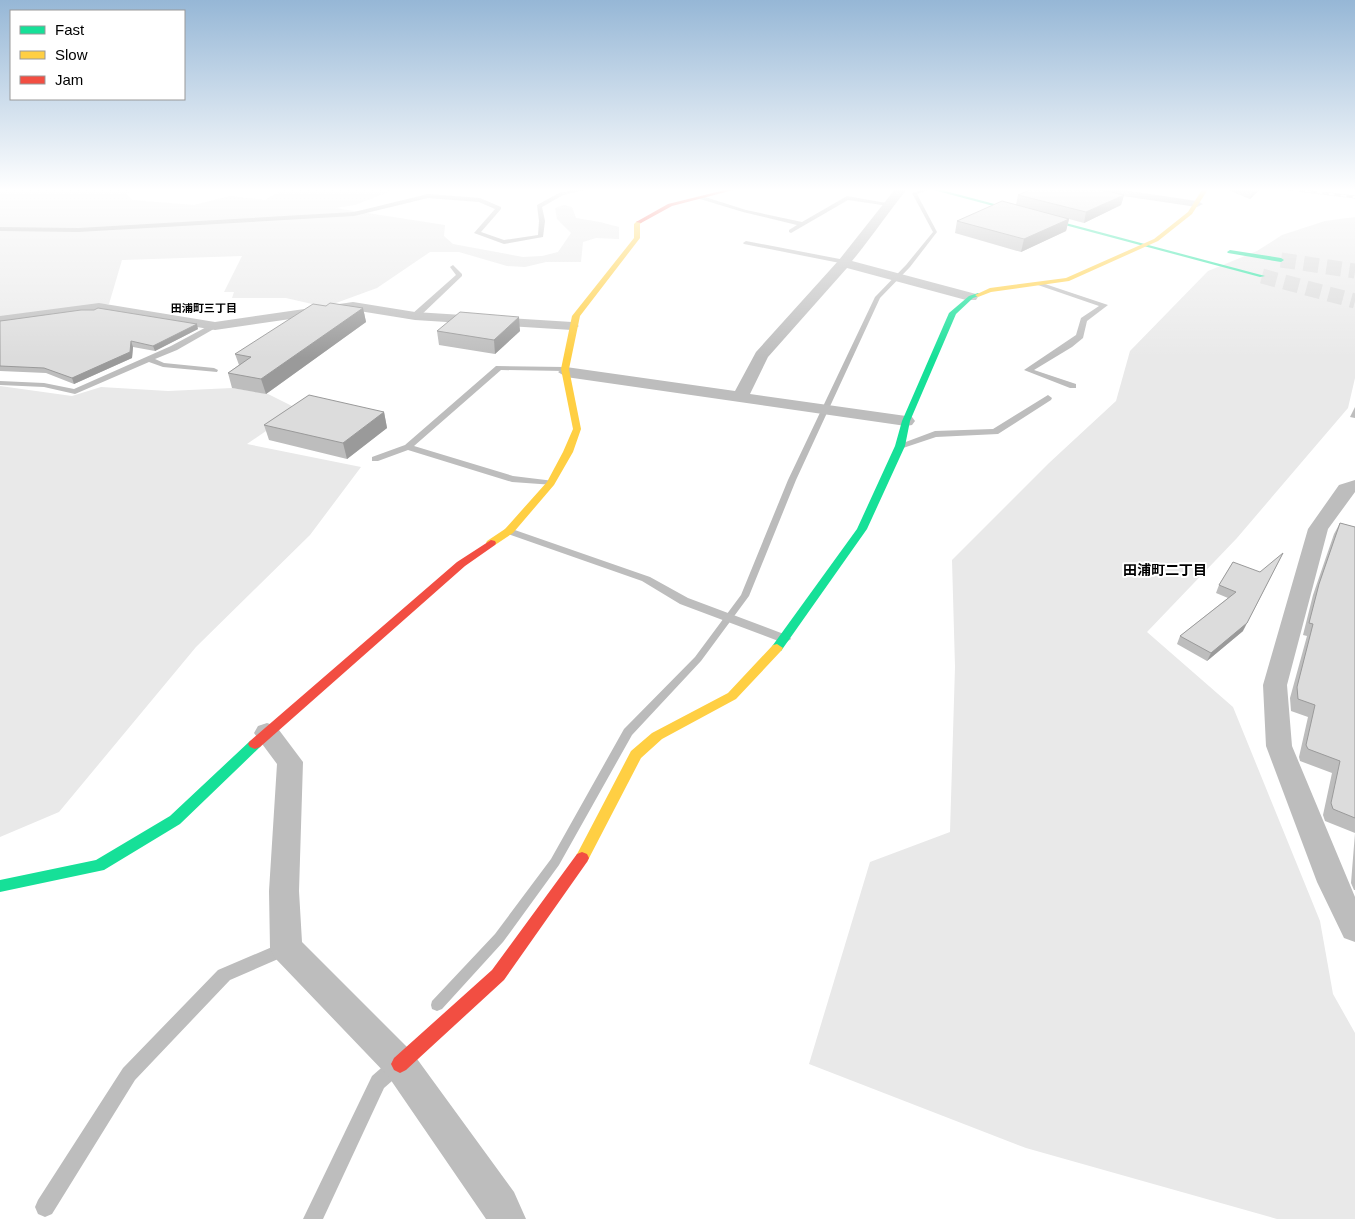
<svg xmlns="http://www.w3.org/2000/svg" width="1355" height="1219" viewBox="0 0 1355 1219" font-family="Helvetica,'Noto Sans JP',sans-serif">
	<style>
		.green { fill: #e9e9e9 }
		.lines { fill: none; stroke-linecap: round; stroke-linejoin: round }
		.stream { fill: #bbb; fill-rule: evenodd }
		.highway-tunnel { stroke: #d9d9d9; stroke-width: 15; stroke-dasharray: 15 8; stroke-linecap: butt }
		.lane { fill: #bdbdbd; fill-rule: evenodd }
		.street { fill: #bdbdbd; fill-rule: evenodd }
		.fast { fill: #16e098; fill-rule: evenodd }
		.slow { fill: #ffcf43; fill-rule: evenodd }
		.jam { fill: #f24e42; fill-rule: evenodd }
		.rail-casing { stroke: #bdbdbd; stroke-width: 3 }
		.rail { stroke: #fff; stroke-width: 2; stroke-dasharray: 6; stroke-linecap: butt }
		.wall { fill: #bdbdbd }
		.shaded-wall { fill: #9a9a9a }
		.building { fill: #dcdcdc; stroke: #9a9a9a }
		.labels { text-anchor: middle; dominant-baseline: central; stroke-width: 4; stroke-linejoin: round; paint-order: stroke }
		.far-neighbourhood-label { font-size: 11px; font-weight: bold; fill: #000; stroke: #fff }
		.neighbourhood-label { font-size: 14px; font-weight: bold; fill: #000; stroke: #fff }
	</style>
	<rect width="100%" height="100%" fill="#fff"/>
	<g class="green">
		<path d="M0,188H132L127,195L133,200L194,205L230,196L265,200L285,188H399L355,205L335,208L445,225L444,236L453,244L523,257L542,256L558,252L571,233L557,219L555,208L564,205L572,207L576,218L600,222L619,227V239L596,238L583,242L581,262H546L525,267L507,266L459,252H430L377,288L325,307L286,298H232L234,292H224L242,256L122,260L109,304L0,317Z"/>
		<path d="M1355,217V378L1348,408L1237,538L1147,632L1233,707L1320,921L1333,994L1355,1033V1219H1277L1026,1148L809,1064L870,862L950,832L955,667L952,560L1049,463L1116,401L1130,351L1208,271L1257,251L1282,235L1325,221Z"/>
		<path d="M0,386L72,396L101,387L168,391L232,388L268,394L298,409L247,444L361,467L310,535L196,647L59,812L0,837Z"/>
	</g>
	<g class="lines">
		<path class="stream" d="M928,188H934L917,194L937,232L910,267L880,298L796,480L749,596L701,661L632,735L559,865L503,942L442,1009L437,1011L432,1009L431,1005L432,1001L495,934L551,859L624,729L695,657L741,595L788,480L875,297L906,265L933,232L912,193Z"/>
		<g class="highway-tunnel">
			<path d="M1281,260L1355,271"/>
			<path d="M1262,276L1355,301"/>
		</g>
		<g class="lane">
			<path d="M584,188H594L563,195L542,207L545,221L543,237L504,244L474,233L495,209L479,202L428,198L354,216L78,232L0,231V227L78,228L354,212L428,194L480,198L501,207V209L481,232L504,240L538,235L539,221L537,205L559,193Z"/>
			<path d="M702,196L746,210L802,222L847,196L892,204L889,206L848,200L791,233L789,232V230L797,225L743,212L700,199Z"/>
			<path d="M746,241L845,260L848,262L845,264L744,244L743,243Z"/>
			<path d="M453,265L462,274V276L418,318H412V314L456,275L450,267Z"/>
			<path d="M1035,282H1039L1108,305L1087,321L1083,338L1072,347L1034,370L1076,384V388H1070L1024,370L1076,335L1081,318L1099,306L1035,284Z"/>
			<path d="M212,324L219,326L177,350L155,359L164,363L214,368L218,370L217,372L163,367L149,362L75,394L44,387L0,385V381L44,383L74,389L171,346Z"/>
			<path d="M496,366L565,367L569,369L565,371L501,370L414,446L513,476L554,481V485L512,482L408,450L378,461H372V457L405,445Z"/>
			<path d="M1048,395L1052,398L1051,400L998,434L936,437L900,449L895,446L935,431L993,429Z"/>
			<path d="M509,528L650,577L688,598L789,636L791,639L785,643L781,642L680,604L642,581L505,533L504,531L505,529Z"/>
			<path d="M286,941L292,943L294,948L292,953L230,980L135,1080L52,1214L45,1217L38,1214L35,1207L38,1200L123,1068L218,970Z"/>
			<path d="M394,1059L400,1062L403,1068L400,1074L384,1088L323,1219H303L372,1076L388,1062Z"/>
		</g>
		<g class="street">
			<path d="M896,188H908C889,211 872,237 852,261L976,294L978,297L976,300H966L847,268L768,357L750,394L906,416L912,417L915,421L912,425L906,426L566,377L558,372L566,367L735,391L756,352L839,260Z"/>
			<path d="M1084,188H1109L1197,201L1203,204L1197,207L1089,191Z"/>
			<path d="M353,302L415,312L572,322L579,326L572,330L415,320L353,310L215,330L99,311L0,324V316L99,303L215,322Z"/>
			<path d="M1355,480V492L1328,529L1287,685L1292,746L1355,897V942L1344,938L1317,882L1266,746L1263,685L1308,529L1339,485Z"/>
			<path d="M267,723L276,726L303,762L299,891L302,942L412,1052L514,1192L526,1219H486L388,1076L275,958L270,948L269,891L277,764L254,733L258,726Z"/>
		</g>
		<g class="fast">
			<path d="M926,188H934L1265,276L1260,277Z"/>
			<path d="M1230,250L1281,258L1284,260L1281,262L1228,253L1227,252Z"/>
			<path d="M978,293L981,295L973,298L956,314L910,421L905,446L867,529L781,651H773L771,648L773,645L857,529L895,446L902,421L949,313L969,296Z"/>
			<path d="M255,739L260,741L262,744L260,747L180,824L104,870L0,892V880L96,860L170,816L250,741Z"/>
		</g>
		<g class="slow">
			<path d="M1203,188H1209L1192,214L1158,241L1069,281L991,292L978,297L975,295L990,288L1066,278L1154,239L1188,212Z"/>
			<path d="M637,221L642,222L640,224V238L580,316L569,369L581,429L573,452L554,485L513,533L495,545H487L486,543L487,541L505,529L547,482L563,452L573,429L561,369L572,316L634,238V224Z"/>
			<path d="M777,644L783,648L781,651L736,699L662,739L641,758L587,862L582,864L577,862L575,858L631,751L652,733L728,693L773,645Z"/>
		</g>
		<g class="jam">
			<path d="M733,188H741L672,206L641,223L636,222L668,204Z"/>
			<path d="M491,540L495,541L496,543L495,545L465,566L260,747L255,749L250,747L248,744L250,741L457,562Z"/>
			<path d="M582,852L587,854L589,858L587,862L504,980L406,1070L400,1073L394,1070L391,1064L394,1058L492,970L577,854Z"/>
		</g>
		<g class="rail-casing">
			<path id="rail" d="M1281,188L1355,197"/>
		</g>
		<use href="#rail" class="rail"/>
	</g>
	<g class="wall">
		<path d="M1223,188H1261L1250,199Z"/>
		<path d="M1018,195H1124L1121,205L1084,223L1069,219L1066,231L1021,252L955,233L957,221L1016,205Z"/>
		<path d="M326,306L363,308L366,322L266,394L232,388L228,373L239,365L235,354Z"/>
		<path d="M94,310L198,329L155,351L133,347L132,358L74,384L46,373L0,371V321Z"/>
		<path d="M437,331H520L495,354L439,345Z"/>
		<path d="M1355,407V418L1350,417Z"/>
		<path d="M384,412L387,428L347,459L269,440L264,425Z"/>
		<path d="M1340,523L1355,527V890H1354L1351,883L1355,833L1325,821L1323,815L1332,773L1300,761L1299,757L1308,717L1291,711L1290,698L1307,636L1303,635L1313,595L1334,534Z"/>
		<path d="M1233,562L1243,631L1207,661L1177,644L1180,636L1228,598L1216,593L1219,585Z"/>
	</g>
	<g class="shaded-wall">
		<path d="M1257,188H1261L1250,199L1253,192Z"/>
		<path d="M1124,195L1121,205L1084,223L1086,212Z"/>
		<path d="M1069,219L1066,231L1021,252L1024,239Z"/>
		<path d="M363,308L366,322L266,394L261,379Z"/>
		<path d="M519,317L520,331L495,354L494,340Z"/>
		<path d="M197,324L198,329L155,351L153,346Z"/>
		<path d="M131,341L133,347L132,358L74,384L72,378Z"/>
		<path d="M384,412L387,428L347,459L343,443Z"/>
		<path d="M1283,553L1243,631L1207,661L1211,653Z"/>
	</g>
	<g class="building">
		<path d="M1034,188H1092L1124,195L1086,212L1018,195Z"/>
		<path d="M1243,188H1257L1253,192Z"/>
		<path d="M1002,201L1069,219L1024,239L957,221Z"/>
		<path d="M330,303L363,308L261,379L228,373L251,357L235,354L313,304L326,306Z"/>
		<path d="M98,308L197,324L153,346L131,341L130,352L72,378L44,368L0,366V321L8,320L81,310H94Z"/>
		<path d="M460,312L519,317L494,340L437,331Z"/>
		<path d="M309,395L384,412L343,443L264,425Z"/>
		<path d="M1340,523L1355,527V818L1333,809L1331,803L1340,761L1308,749L1306,745L1315,705L1298,699L1297,687L1313,624L1309,623L1319,584Z"/>
		<path d="M1283,553L1247,623L1211,653L1180,636L1236,592L1219,585L1233,562L1260,572Z"/>
	</g>
	<linearGradient id="sky" x2="0" y2="1"><stop stop-color="#96b7d6"/><stop offset="0.53" stop-color="#fff"/><stop offset="1" stop-color="#fff" stop-opacity="0"/></linearGradient>
	<rect width="1355" height="358" fill="url(#sky)"/>
	<g class="labels">
		<g class="far-neighbourhood-label">
			<text x="204" y="308">田浦町三丁目</text>
		</g>
		<g class="neighbourhood-label">
			<text x="1165" y="570">田浦町二丁目</text>
		</g>
	</g>
	<rect x="10" y="10" width="175" height="90" fill="#ffffff" stroke="#999999"/>
	<rect x="20" y="26" width="25" height="8" fill="#16e098" stroke="#999999"/>
	<text x="55" y="35" font-size="15" fill="#000000">Fast</text>
	<rect x="20" y="51" width="25" height="8" fill="#ffcf43" stroke="#999999"/>
	<text x="55" y="60" font-size="15" fill="#000000">Slow</text>
	<rect x="20" y="76" width="25" height="8" fill="#f24e42" stroke="#999999"/>
	<text x="55" y="85" font-size="15" fill="#000000">Jam</text>
</svg>
